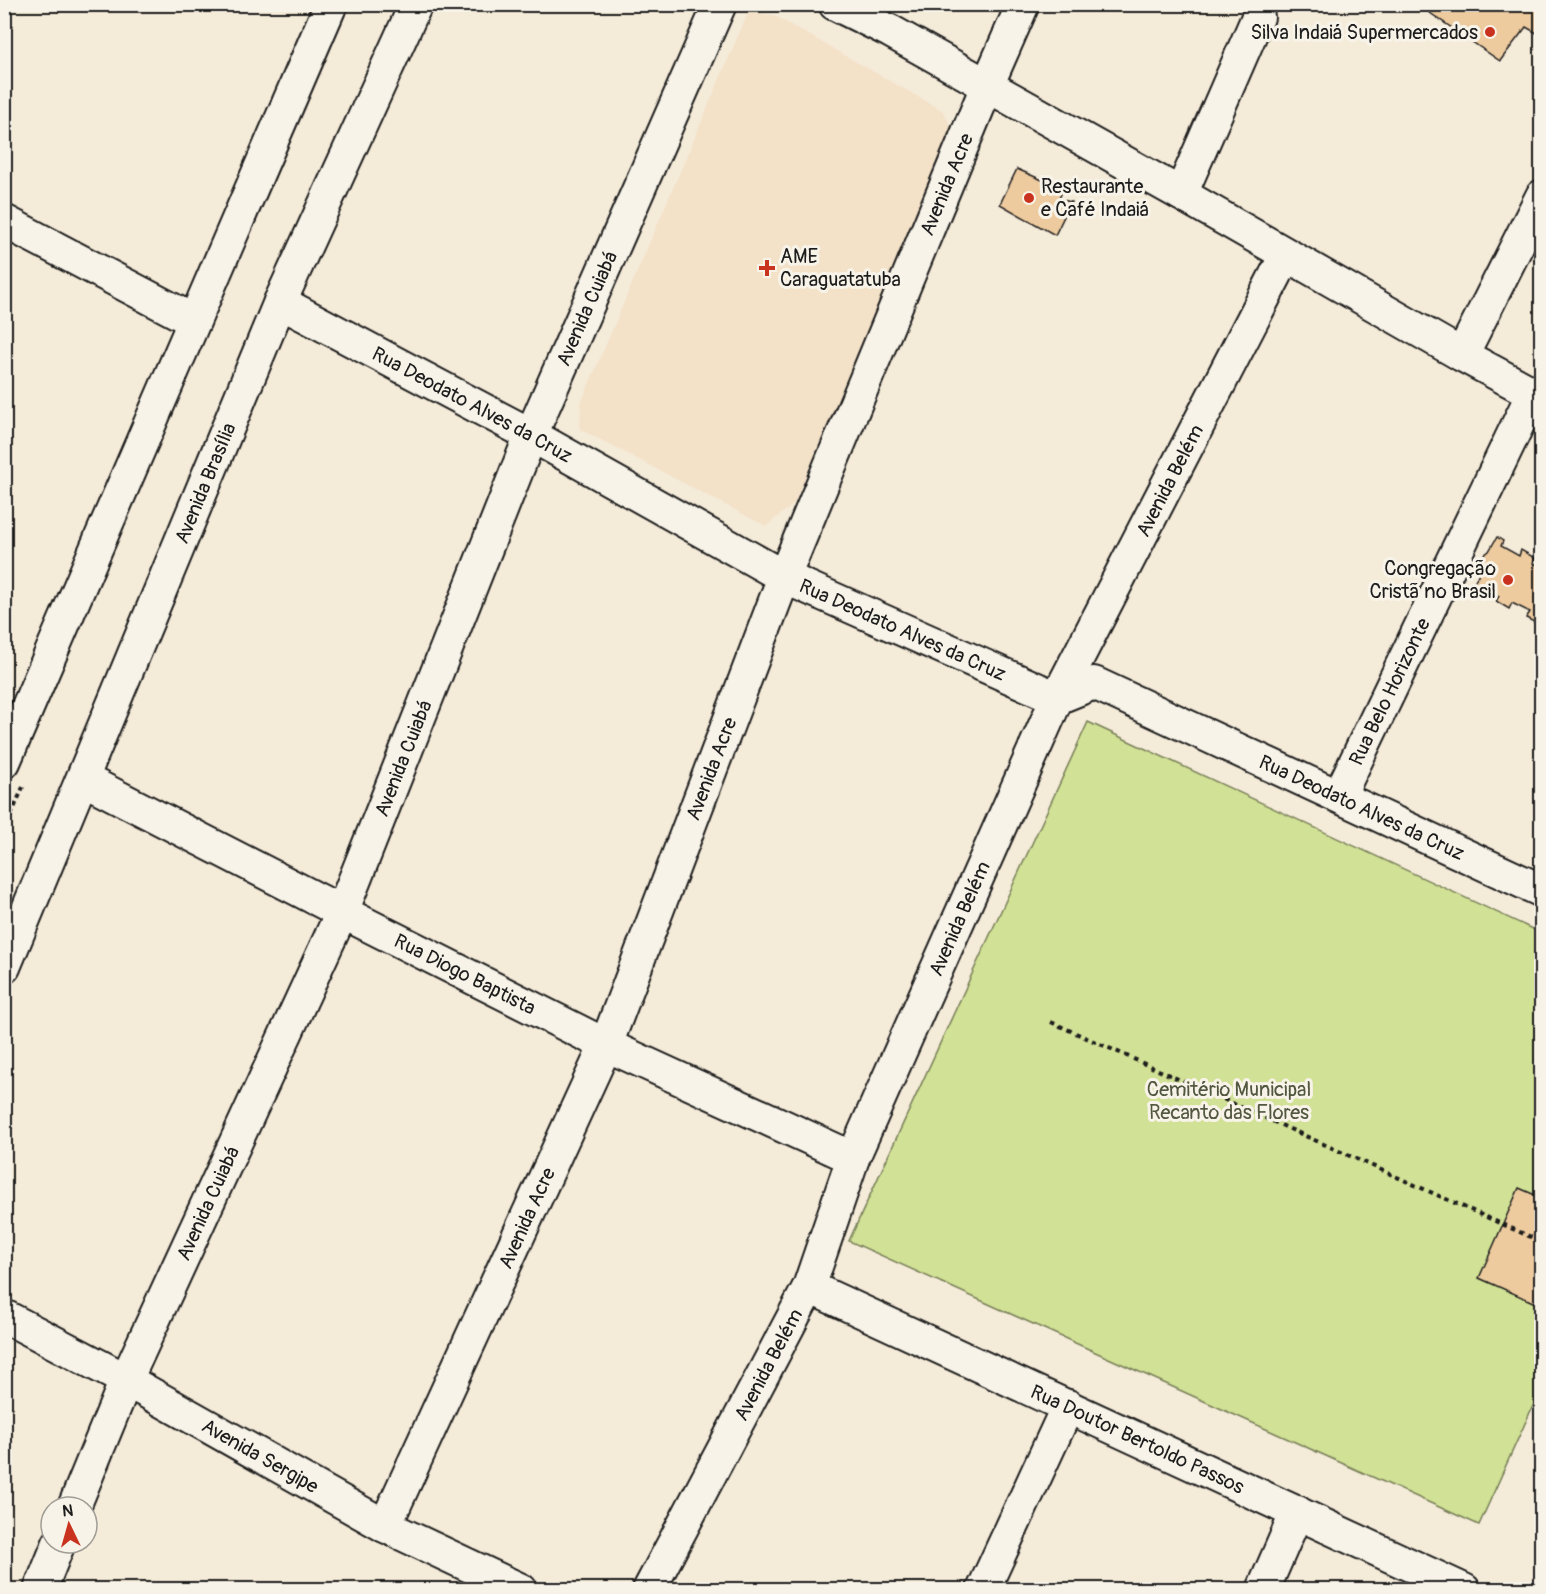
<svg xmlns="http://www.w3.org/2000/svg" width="1546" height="1594" viewBox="0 0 1546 1594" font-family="Pangolin,sans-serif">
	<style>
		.built { fill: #f3e1c8 }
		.green { fill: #d1e195; stroke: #767e58; stroke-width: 1.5 }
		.building { fill: #eecb9f; stroke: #1c1c1c; stroke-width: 1.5 }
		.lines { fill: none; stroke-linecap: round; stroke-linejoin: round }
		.street-casing { stroke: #1c1c1c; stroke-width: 36 }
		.path { stroke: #1c1c1c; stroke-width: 4; stroke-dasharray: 4.5 4.5; stroke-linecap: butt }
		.street { stroke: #f7f3e8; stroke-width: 32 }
		.poi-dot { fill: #c8321e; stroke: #f7f3e8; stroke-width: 2 }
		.labels { text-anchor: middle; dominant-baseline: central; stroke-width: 6; stroke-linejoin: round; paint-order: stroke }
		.poi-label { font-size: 20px; fill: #1c1c1c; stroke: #f7f3e8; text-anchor: end }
		.street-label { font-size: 20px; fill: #1c1c1c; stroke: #f7f3e8 }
		.park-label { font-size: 20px; fill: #525740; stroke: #f7f3e8 }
	</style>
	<rect width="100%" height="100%" fill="#f5ebd9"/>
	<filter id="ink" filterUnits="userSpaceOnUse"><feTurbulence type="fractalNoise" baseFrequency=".0167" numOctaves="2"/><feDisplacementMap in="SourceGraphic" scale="12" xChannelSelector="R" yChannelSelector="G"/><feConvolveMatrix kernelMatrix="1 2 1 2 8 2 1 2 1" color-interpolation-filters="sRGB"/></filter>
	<g filter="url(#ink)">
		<path class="built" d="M748,13L773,15L943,111L954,133L794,504L766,526L580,429L581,403Z"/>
		<path class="green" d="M1088,722L1541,933V1388L1479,1525L849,1241Z"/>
		<g class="building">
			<path d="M1417,4H1542V36L1526,27L1500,61Z"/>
			<path d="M1017,169L1063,189L1059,199L1071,202L1055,235L1000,204Z"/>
			<path d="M1497,537L1503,541L1501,546L1519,556L1521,550L1535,558L1533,563L1542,567V626L1526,618L1530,612L1512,603L1509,609L1496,601L1499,596L1480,586L1477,591L1471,588L1478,575V567L1484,555L1489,551Z"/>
			<path d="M1519,1188L1542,1198V1306L1479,1278Z"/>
		</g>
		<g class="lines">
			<g class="street-casing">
				<g id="street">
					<path d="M835,4L890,31L1181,194L1462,355L1542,398"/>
					<path d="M1181,194L1258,17"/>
					<path d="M4,221L194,321"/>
					<path id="s1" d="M280,302L531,435L784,577L1057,698L1094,683L1542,891"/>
					<path d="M1462,355L1542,196"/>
					<path d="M4,762L331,4"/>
					<path id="s2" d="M83,779L342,912L606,1045L853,1158"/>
					<path id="s3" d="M1339,796L1533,393"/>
					<path id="s4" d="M4,967L280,302L416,4"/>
					<path id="s5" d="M809,1287L1464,1590"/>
					<path id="s6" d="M4,1316L126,1380L385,1526L521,1590"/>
					<path id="s7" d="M74,1507L126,1380L342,912L531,435L720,4"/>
					<path id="s8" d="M385,1526L606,1045L784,577L987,86L1023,4"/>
					<path d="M40,1590L59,1543"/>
					<path id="s9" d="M649,1590L809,1287L853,1158L1057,698L1286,255"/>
					<path d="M983,1590L1068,1406"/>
					<path d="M1263,1590L1297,1512"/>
				</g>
			</g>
			<g class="path">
				<path d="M4,832L23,787"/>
				<path d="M1051,1022L1542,1242"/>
			</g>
			<use href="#street" class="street"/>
		</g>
	</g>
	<g class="poi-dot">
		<circle cx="1490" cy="32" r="6"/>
		<circle cx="1029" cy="198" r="6"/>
		<path d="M764 259h6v6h6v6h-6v6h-6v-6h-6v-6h6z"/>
		<circle cx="1508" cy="580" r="6"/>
	</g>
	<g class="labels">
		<g class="poi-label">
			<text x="1478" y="32">Silva Indaiá Supermercados</text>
			<text x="1041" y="186" text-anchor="start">Restaurante<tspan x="1041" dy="23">e Café Indaiá</tspan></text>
			<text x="780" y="256" text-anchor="start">AME<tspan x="780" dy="23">Caraguatatuba</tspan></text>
			<text x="1496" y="568">Congregação<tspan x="1496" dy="23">Cristã no Brasil</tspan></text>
		</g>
		<g class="street-label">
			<text stroke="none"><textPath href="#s8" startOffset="1455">Avenida Acre</textPath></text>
			<text stroke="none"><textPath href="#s7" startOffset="1304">Avenida Cuiabá</textPath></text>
			<text stroke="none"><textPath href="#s1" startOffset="218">Rua Deodato Alves da Cruz</textPath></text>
			<text stroke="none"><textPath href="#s9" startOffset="1227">Avenida Belém</textPath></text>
			<text stroke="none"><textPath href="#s4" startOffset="524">Avenida Brasília</textPath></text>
			<text stroke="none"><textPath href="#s1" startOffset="704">Rua Deodato Alves da Cruz</textPath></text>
			<text stroke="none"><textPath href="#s3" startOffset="116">Rua Belo Horizonte</textPath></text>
			<text stroke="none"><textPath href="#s7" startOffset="818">Avenida Cuiabá</textPath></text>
			<text stroke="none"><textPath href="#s8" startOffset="825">Avenida Acre</textPath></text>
			<text stroke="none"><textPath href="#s1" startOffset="1208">Rua Deodato Alves da Cruz</textPath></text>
			<text stroke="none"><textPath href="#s9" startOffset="741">Avenida Belém</textPath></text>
			<text stroke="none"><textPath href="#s2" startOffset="429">Rua Diogo Baptista</textPath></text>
			<text stroke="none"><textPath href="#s7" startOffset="332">Avenida Cuiabá</textPath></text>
			<text stroke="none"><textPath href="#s8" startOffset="339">Avenida Acre</textPath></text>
			<text stroke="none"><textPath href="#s9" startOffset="255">Avenida Belém</textPath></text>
			<text stroke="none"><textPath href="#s5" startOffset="362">Rua Doutor Bertoldo Passos</textPath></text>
			<text stroke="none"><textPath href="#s6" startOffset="292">Avenida Sergipe</textPath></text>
		</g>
		<g class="park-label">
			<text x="1229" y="1089">Cemitério Municipal<tspan x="1229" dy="23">Recanto das Flores</tspan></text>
		</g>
	</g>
	<rect width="1546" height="1594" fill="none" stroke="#f7f3e8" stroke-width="24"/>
	<rect x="12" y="12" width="1522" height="1570" fill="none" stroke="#1c1c1c" stroke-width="2" filter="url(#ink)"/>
	<g transform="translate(69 1525) rotate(355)"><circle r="28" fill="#f7f3e8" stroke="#9f9d96" stroke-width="1.5"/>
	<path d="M0-4.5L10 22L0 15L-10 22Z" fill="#c8321e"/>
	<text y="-9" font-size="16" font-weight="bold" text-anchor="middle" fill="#1c1c1c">N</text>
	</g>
</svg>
